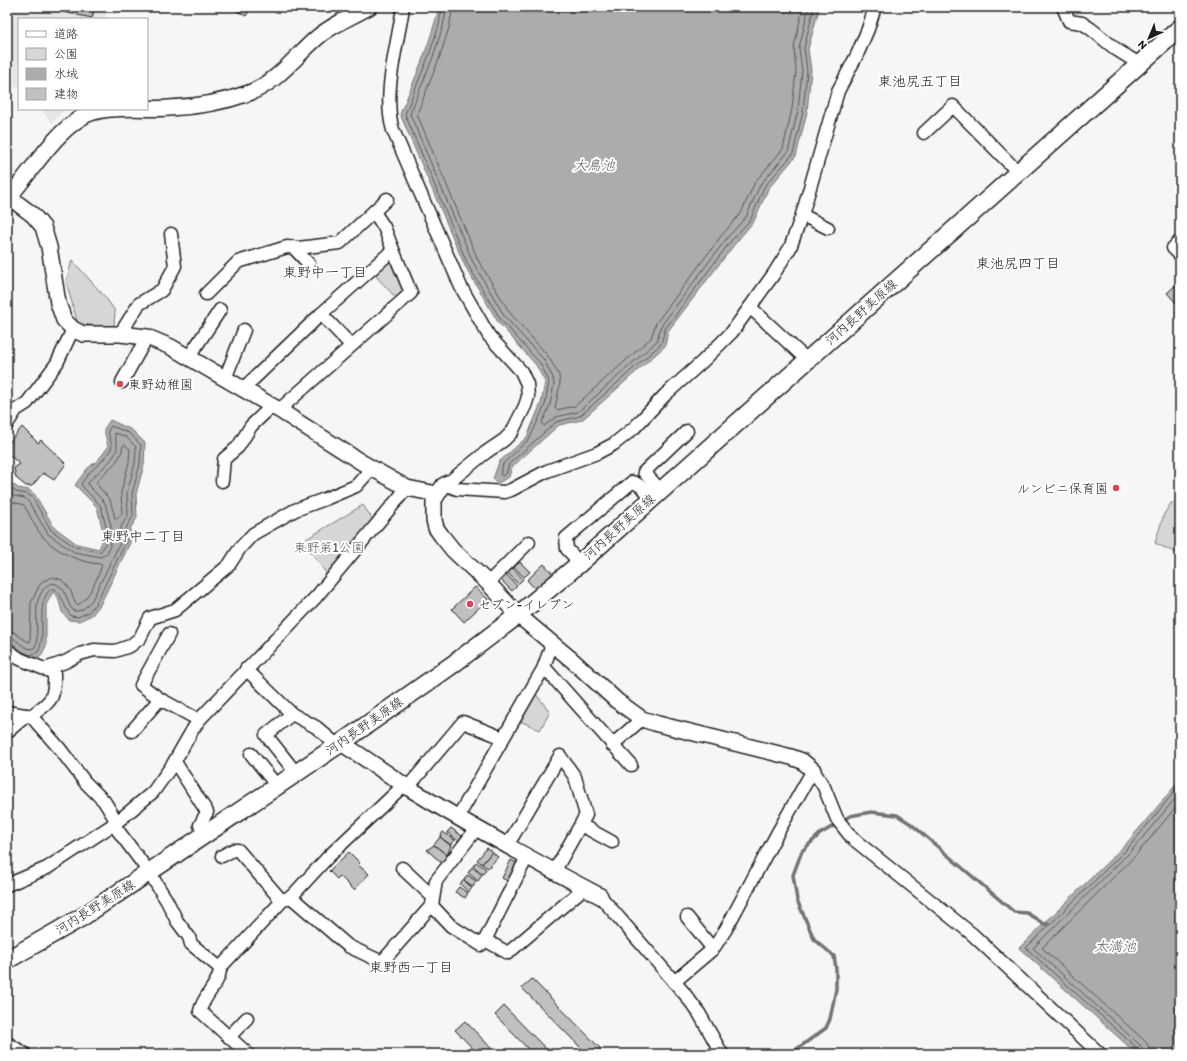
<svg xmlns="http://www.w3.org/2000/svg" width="1187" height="1061" viewBox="0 0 1187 1061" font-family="Itim,'Klee One',sans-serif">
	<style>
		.built { fill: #e6e6e6 }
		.green { fill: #d6d6d6; stroke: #797979 }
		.water { fill: #acacac; stroke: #727272 }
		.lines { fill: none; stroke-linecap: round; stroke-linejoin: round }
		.shore { stroke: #565656; stroke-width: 1 }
		.stream { stroke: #727272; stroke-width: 3.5 }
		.building { fill: #c0c0c0; stroke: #1c1c1c }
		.minor-casing { stroke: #1c1c1c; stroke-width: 15 }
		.tertiary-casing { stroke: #1c1c1c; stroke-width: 18 }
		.secondary-casing { stroke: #1c1c1c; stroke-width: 20 }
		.minor { stroke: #fff; stroke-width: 12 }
		.tertiary { stroke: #fff; stroke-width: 15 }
		.secondary { stroke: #fff; stroke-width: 17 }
		.poi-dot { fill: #d1495b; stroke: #fff; stroke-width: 1.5 }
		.labels { text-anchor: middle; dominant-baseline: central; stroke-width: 4; stroke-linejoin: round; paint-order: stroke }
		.street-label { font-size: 13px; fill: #1c1c1c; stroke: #fff }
		.poi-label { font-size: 13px; fill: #1c1c1c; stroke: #fff; text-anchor: start }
		.park-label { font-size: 13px; fill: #5d5d5d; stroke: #fff }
		.neighbourhood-label { font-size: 14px; fill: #1c1c1c; stroke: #fff }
		.water-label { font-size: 14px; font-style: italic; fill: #5d5d5d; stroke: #fff }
	</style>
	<rect width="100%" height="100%" fill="#f6f6f6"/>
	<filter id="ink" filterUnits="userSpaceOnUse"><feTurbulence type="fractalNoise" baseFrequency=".025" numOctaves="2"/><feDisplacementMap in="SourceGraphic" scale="8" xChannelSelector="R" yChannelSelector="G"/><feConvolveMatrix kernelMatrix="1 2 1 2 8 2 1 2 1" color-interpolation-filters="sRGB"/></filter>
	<g filter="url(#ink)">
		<g class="built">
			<path d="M7,7H109L105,19H19V89L7,80Z"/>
			<path d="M40,109H65L52,123Z"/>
		</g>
		<g class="green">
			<path d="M72,260L106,298L115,311L114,327L78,324L66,282Z"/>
			<path d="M387,261L392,262L403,290L396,298L373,273Z"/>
			<path d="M1180,501V555L1155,543L1164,514L1171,503Z"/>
			<path d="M363,505L374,521L328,576L303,541Z"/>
			<path d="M532,689L550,712L540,730L520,721Z"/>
		</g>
		<g class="water">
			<path d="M439,7H818L819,9L808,49L811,70L807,112L796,156L768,189L754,221L734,245L668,331L665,346L582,420L559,425L512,467L509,477L498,483L493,479L499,462L527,437L541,403L545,382L536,365L498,322L465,266L400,114C415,79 430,44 439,7Z"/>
			<path d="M110,420L132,430L145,443L144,465L136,494L137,518L130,529V543L100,605L92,615L79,621L69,620L62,612L58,597L53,592L46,605V646L41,656L31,659L7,644V480L18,488L29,490L35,495L54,527L77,544L99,549L104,536L97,507L75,485L87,469L99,459L108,447L104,429Z"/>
			<path d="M1180,780V1054H1137L1019,948L1126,844Z"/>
		</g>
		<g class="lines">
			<g class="shore">
				<path d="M442,7L439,25L429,55L405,114L468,265L501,320L540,363L549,381L545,405L530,438L503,464L500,474L502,476L506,474L509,464L556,422L580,416L661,344L665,329L730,242L751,219L764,187L793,154L803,111L807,71L804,48L814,7"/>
				<path d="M447,7L443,26L433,57L410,114L473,262L505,317L544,360L553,378L554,384L550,405L542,423L544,426L556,417L578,412L657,341L661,326L726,239L746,217L760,185L788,152L798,110L802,71L799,48L809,7"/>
				<path d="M453,7L449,28L439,59L417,114L478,260L510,313L548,356L559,375L560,384L555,408L557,410L575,406L651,338L656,323L722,235L741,213L755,182L783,149L792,109L796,71L794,47L803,7"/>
				<path d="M125,445L130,449L129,462L121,492L122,513L117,519L115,518L110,500L96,483C104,470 121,464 123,446Z"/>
				<path d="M7,485L16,492L27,494L32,497L51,530L75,547L100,552L103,549L108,536L101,506L82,486L81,484L90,472L102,461L111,449L112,446L108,431L111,426L129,433L141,445L140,464L132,494L133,516L126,528V542L96,603L89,612L78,617L71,616C64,608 64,597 55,589H51C34,604 48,634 38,652L30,655L21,651L11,642L7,641"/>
				<path d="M7,491L14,496L25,498L28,501L48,534L74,552L101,557L108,552L113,534L105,503L88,485V483C95,473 114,462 117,449C118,444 114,438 115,433L126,437L136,447L135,463L127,493L128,515L121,527V541L92,600C87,606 82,612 74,611C66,604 68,591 58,585C47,578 38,596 37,605C36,618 37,631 37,643L34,648C24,652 17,637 7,636"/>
				<path d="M7,498L13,502L24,505C30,515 35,528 43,537C57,552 80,563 101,564L102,565C98,577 89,599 78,605L75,603L70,589L62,580L53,577L43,581L39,586L31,603L30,642C21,640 17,631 7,630"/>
				<path d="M1139,1054L1138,1049L1026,948L1129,847L1180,785"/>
				<path d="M1144,1054L1141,1046L1033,948L1132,850L1180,793"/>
				<path d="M1150,1054L1149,1047L1146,1042L1042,948L1137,854L1180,802"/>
			</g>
			<path class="stream" d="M790,1054L826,1028L830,1019L836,989V969L834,956L814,939L797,900L793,875L802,851L820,834L850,816L871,812L897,815L911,824L1014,912L1027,913L1044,924H1049"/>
		</g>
		<g class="building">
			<path d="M39,7H95L92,18Z"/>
			<path d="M230,7H252L246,16Z"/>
			<path d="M1180,281V317L1175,312L1180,307L1167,293Z"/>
			<path d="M22,427L38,443L41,440L66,464L54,480L43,473L32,486H26L16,478L14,468L20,464L7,453V445Z"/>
			<path d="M520,562L530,572L524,577L514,567Z"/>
			<path d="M544,564L554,575L537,591L527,580Z"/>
			<path d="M513,568L523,579L518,584L508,573Z"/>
			<path d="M507,575L517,586L512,591L501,580Z"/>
			<path d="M475,587L488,599L464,622L452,609Z"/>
			<path d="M451,828L462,836L458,841L447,832Z"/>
			<path d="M443,832L455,840L451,845L440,837Z"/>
			<path d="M440,837L451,846L447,855L434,845Z"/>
			<path d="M434,845L447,855L443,864L427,850Z"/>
			<path d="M487,848L492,852L482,864L477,860Z"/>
			<path d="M349,852L360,863L358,865L369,874L354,890L340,876L337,879L329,871Z"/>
			<path d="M492,852L498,857L488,868L482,864Z"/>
			<path d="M511,860L518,864L509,882L502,878Z"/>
			<path d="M476,862L486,869L483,874L473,866Z"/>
			<path d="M472,867L482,875L478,881L468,873Z"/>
			<path d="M467,875L476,881L473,887L464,880Z"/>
			<path d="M464,880L472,888L469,892L460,884Z"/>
			<path d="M459,887L468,893L465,898L455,892Z"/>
			<path d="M532,979L601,1049L596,1054H587L522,988Z"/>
			<path d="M504,1006L551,1054H533L495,1015Z"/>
			<path d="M465,1021L497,1054H478L455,1030Z"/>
		</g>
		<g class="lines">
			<g class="minor-casing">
				<g id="minor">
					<path d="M403,7C398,44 382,94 393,130L461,287L489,336L521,371L527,384L528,397L525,406L512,432L504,440L485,453L448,483L452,487L457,489L505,492L511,490L547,471L597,453L614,444L634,428L665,395L702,362L732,332L773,275L790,248L802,215L838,91L857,55L868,29L875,7"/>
					<path d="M1063,7L1069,21L1082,23L1091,29L1117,50L1133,60L1136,67"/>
					<path d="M924,133L953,106L1018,172"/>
					<path d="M374,212L384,227L393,250"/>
					<path d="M802,215L828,228"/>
					<path d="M1180,241L1173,248L1180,255"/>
					<path d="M293,247L309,264"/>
					<path d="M206,294L238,262L287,247L298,248L340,243L387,199"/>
					<path d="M750,307L807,360"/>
					<path d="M321,314L351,345"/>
					<path d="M120,334L139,304L162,290L175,266L171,234"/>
					<path d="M189,357L220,310"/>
					<path d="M225,379L244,330"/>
					<path d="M122,382L147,337"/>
					<path d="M243,389L321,314L393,250L411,293L279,410"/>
					<path d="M7,424L16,410L27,403L57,363L73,329"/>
					<path d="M222,481L224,459L238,447L251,426L272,406"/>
					<path d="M660,490L644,472L687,431"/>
					<path d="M580,563L567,549L566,538L632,482C641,484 646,491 652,498"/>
					<path d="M488,583L529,542"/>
					<path d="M169,634L141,685L160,699L199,720"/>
					<path d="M7,650L20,659L54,673C55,700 52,700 31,716L7,712"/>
					<path d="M544,667L631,765"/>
					<path d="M45,669L65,662L80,654L94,650L115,651L130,646L140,638L150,618L175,610L229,565L240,548L253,534L295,510L325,499L356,486L372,468"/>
					<path d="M246,669L292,714L316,727L337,745"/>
					<path d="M292,714L266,735L296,773"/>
					<path d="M31,716L60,749L85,782L104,801L117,822"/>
					<path d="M132,731L160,699"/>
					<path d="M7,732L27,715"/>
					<path d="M612,745L642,719"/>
					<path d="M251,754L277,786"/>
					<path d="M175,762L207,812L200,825L204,835"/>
					<path d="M408,787L463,722L503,738"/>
					<path d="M458,817L543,669L552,644"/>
					<path d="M113,824L149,872L167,901L177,921L189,937L191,944L220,968C221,982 203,996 200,1011L248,1054"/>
					<path d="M581,825L612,842"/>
					<path d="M477,828L436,881L432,905L435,909L451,926L481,945"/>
					<path d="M507,846L560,756L575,777L586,815L554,872"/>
					<path d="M527,857L485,940L508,953L584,888"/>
					<path d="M402,868L433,897"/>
					<path d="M7,885L47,868L117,822L153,792L173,764L193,729L199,720L316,597L407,488"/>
					<path d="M600,896L684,993L699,1013L722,1054"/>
					<path d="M291,897L348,946L382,962L432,905"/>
					<path d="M283,900L292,896L328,857L404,785"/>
					<path d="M687,917L713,949"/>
					<path d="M220,968L282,901L238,850H233L222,856"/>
					<path d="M674,982L713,949L726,929L778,832L813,770L824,787L837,819L852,838L972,934L1100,1054"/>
					<path d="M229,1037L247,1018"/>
					<path d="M7,1043L25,1054"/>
				</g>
			</g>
			<g class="tertiary-casing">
				<g id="tertiary">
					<path d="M9,197L33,215L43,227L49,247L58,303L64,320L73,329L83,334H120L147,337L171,347L279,410L361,462L407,488L437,494"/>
					<path d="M7,199C31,173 52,135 82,117C103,104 145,110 169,108C195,107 224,102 249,93C278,82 296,55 319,36C334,24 353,16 369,7"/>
					<path d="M448,483L443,486L434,500V520L436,528L441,535L453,550L488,583L518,615L572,660L617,701L642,719L658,724L791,757L802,761L813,770"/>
					<path d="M341,743C362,756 383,771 404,785C468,825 534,861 600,896"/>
				</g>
			</g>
			<g class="secondary-casing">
				<path id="secondary" d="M7,960L84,916L341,743L452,665L518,615L580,563L1180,28"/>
			</g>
			<use href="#minor" class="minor"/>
			<use href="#tertiary" class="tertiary"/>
			<use href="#secondary" class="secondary"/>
		</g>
	</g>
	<g class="poi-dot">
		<circle cx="120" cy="384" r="4"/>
		<circle cx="1116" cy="488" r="4"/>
		<circle cx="470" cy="604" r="4"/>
	</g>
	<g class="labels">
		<g class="street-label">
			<text transform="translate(861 312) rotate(-42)">河内長野美原線</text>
			<text transform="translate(619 527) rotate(-42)">河内長野美原線</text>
			<text transform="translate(364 726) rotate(-35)">河内長野美原線</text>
			<text transform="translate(95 907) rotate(-32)">河内長野美原線</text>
		</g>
		<g class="poi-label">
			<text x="128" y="384">東野幼稚園</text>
			<text x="1108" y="488" text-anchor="end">ルンビニ保育園</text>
			<text x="478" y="604">セブン-イレブン</text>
		</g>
		<g class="park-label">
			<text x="329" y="547">東野第1公園</text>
		</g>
		<g class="neighbourhood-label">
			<text x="920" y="81">東池尻五丁目</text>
			<text x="1018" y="263">東池尻四丁目</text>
			<text x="325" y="272">東野中一丁目</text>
			<text x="143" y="536">東野中二丁目</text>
			<text x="411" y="967">東野西一丁目</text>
		</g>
		<g class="water-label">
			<text x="594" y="165">大鳥池</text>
			<text x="1115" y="946">太満池</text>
		</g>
	</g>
	<rect width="1187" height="1061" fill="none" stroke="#fff" stroke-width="24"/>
	<rect x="12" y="12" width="1163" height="1037" fill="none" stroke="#1c1c1c" stroke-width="1.5" filter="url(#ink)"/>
	<rect x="18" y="18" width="130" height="92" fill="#ffffff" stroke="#a4a4a4"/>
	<rect x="26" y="31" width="20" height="6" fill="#ffffff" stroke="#a4a4a4"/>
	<text x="54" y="38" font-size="12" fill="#1c1c1c">道路</text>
	<rect x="26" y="48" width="20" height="12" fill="#d6d6d6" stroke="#a4a4a4"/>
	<text x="54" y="58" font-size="12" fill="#1c1c1c">公園</text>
	<rect x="26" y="68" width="20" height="12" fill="#acacac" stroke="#a4a4a4"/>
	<text x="54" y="78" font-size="12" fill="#1c1c1c">水域</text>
	<rect x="26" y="88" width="20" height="12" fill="#c0c0c0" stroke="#a4a4a4"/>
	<text x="54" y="98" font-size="12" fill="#1c1c1c">建物</text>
	<g transform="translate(1149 38) rotate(224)" stroke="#ffffff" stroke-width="3" paint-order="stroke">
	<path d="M0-3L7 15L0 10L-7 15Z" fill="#1c1c1c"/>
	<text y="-6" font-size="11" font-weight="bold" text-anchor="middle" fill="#1c1c1c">N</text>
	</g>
</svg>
